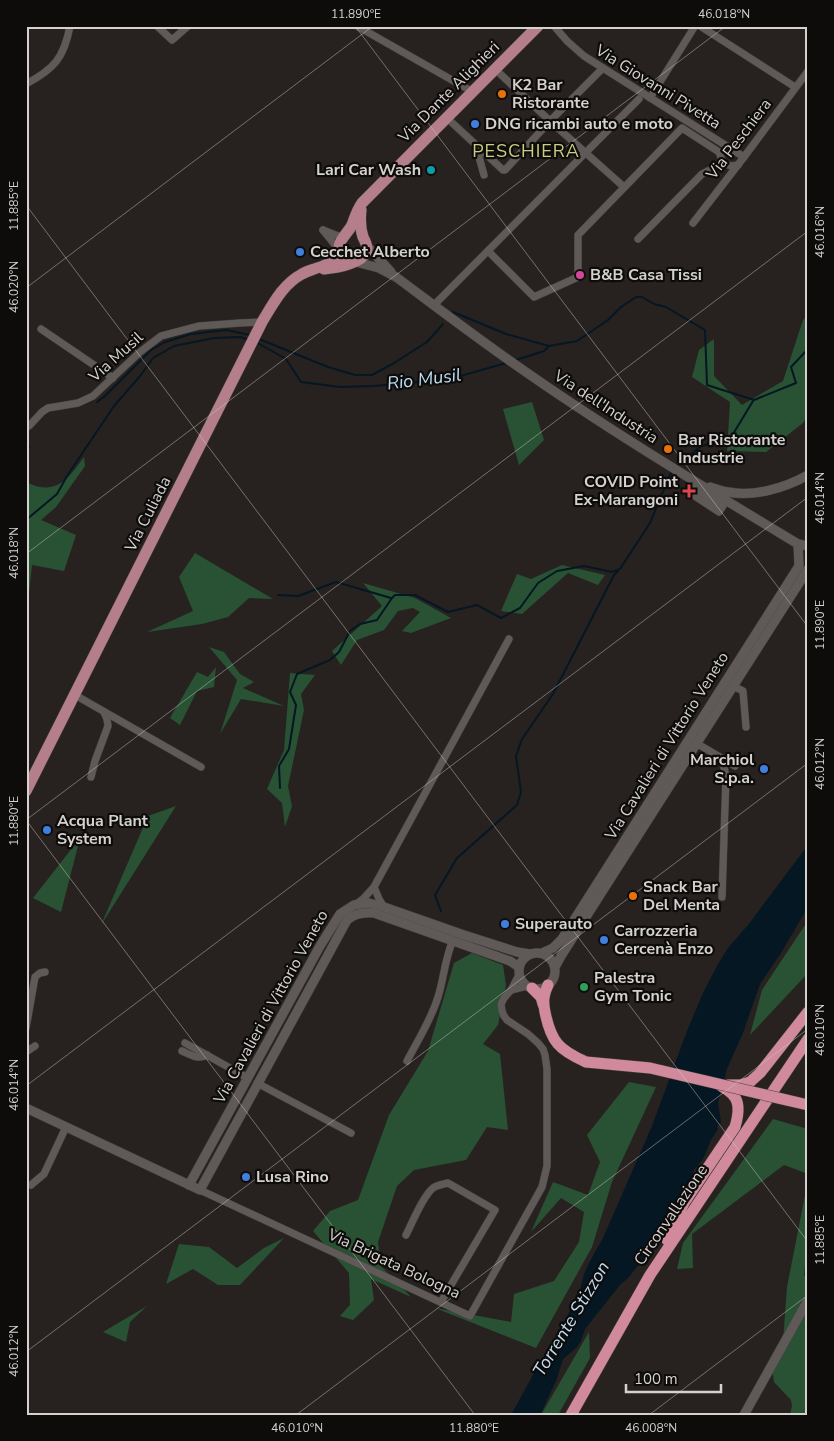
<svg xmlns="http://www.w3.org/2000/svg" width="834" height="1441" viewBox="0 0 834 1441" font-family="'Nunito Sans',sans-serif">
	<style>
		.green { fill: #285233 }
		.water { fill: #041723 }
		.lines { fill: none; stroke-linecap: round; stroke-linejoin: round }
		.stream { stroke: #041723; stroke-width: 2 }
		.minor-casing { stroke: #433f3d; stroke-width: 8 }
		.tertiary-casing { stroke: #433f3d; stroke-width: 10 }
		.primary-casing { stroke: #433f3d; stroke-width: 12 }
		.trunk-casing { stroke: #433f3d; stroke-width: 12 }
		.minor { stroke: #5f5a57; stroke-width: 7 }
		.tertiary { stroke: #5f5a57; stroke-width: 9 }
		.primary { stroke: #b47e8a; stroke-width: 11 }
		.trunk { stroke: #d08a9b; stroke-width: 11 }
		.trunk-bridge-casing { stroke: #433f3d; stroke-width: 12; stroke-linecap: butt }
		.trunk-bridge { stroke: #d08a9b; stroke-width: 11 }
		.ticks { fill: none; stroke: #d4d1cf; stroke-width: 1; stroke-opacity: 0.45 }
		.food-dot { fill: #e8710a; stroke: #0e0c0b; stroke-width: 2 }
		.shop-dot { fill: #3f7fe0; stroke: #0e0c0b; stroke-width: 2 }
		.culture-dot { fill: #0f9aa8; stroke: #0e0c0b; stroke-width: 2 }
		.hotel-dot { fill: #d1479c; stroke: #0e0c0b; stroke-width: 2 }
		.health-dot { fill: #e0444e; stroke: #0e0c0b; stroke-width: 2 }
		.leisure-dot { fill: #2e9e5b; stroke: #0e0c0b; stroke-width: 2 }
		.labels { text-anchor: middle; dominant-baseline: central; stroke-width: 4.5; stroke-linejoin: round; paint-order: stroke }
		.poi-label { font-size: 16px; font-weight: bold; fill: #d4d1cf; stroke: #0e0c0b; text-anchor: start }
		.street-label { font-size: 16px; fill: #d4d1cf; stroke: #0e0c0b }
		.neighbourhood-label { font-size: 18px; letter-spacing: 1px; fill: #c8cf82; stroke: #0e0c0b }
		.water-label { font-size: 18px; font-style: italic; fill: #bcddf4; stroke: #0e0c0b }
		.neatline { fill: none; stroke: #d4d1cf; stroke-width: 2 }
		.ticks-label { font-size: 12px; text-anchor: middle; fill: #d4d1cf }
	</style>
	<rect width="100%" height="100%" fill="#272220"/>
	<g class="green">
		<path d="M808,315V416L803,423L766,452L727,451L730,402L692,377L699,350L714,339V376L742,405L783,381L803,320Z"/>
		<path d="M532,402L544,440L519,465L503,409Z"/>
		<path d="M84,457L85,466L56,507L41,520L76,535L64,571L32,565L29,593H26V482C56,497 68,479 84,457Z"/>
		<path d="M195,553L273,599L249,598L228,617L202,624L147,632L193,611L179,577Z"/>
		<path d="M562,565L605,575L598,585L568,573L522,614L501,611L517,574L531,579Z"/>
		<path d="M363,583L415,598L451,618L411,633L402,631L420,612L413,608L398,611L384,630L357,640L341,665L332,651L382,606Z"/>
		<path d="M209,647L224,652L240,674L254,682L243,688L284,706L241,699L220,734L237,680Z"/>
		<path d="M216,667L214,687L197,691L180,725L170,718L197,672L208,677Z"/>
		<path d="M290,673L315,675L301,694L304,710L288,786L292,806L285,827L282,803L267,789L284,750Z"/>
		<path d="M176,806L101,925L148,816Z"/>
		<path d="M80,838L61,912L33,898Z"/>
		<path d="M805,925H808V973L750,1035L762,990Z"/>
		<path d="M472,953L503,965L506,985L498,1025L483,1044L500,1054L508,1130L487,1127L466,1160L414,1170L397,1186L378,1242L381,1266L411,1297L371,1279L374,1300L353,1320L340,1316L350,1305L349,1273L313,1231L330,1211L358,1200L389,1115L428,1051L454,963Z"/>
		<path d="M629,1082L656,1087L612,1182L592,1247L536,1348L435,1308L511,1322L514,1294L554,1281L579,1242L584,1212L561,1198L531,1232L553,1182L588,1195L600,1162L587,1135Z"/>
		<path d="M773,1119L808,1129V1174L784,1165L692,1234L693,1268L677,1269L683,1243Z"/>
		<path d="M808,1188V1237L804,1276L808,1272V1415H790L792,1406L791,1400L774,1382L771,1364L783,1341L787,1287L806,1190Z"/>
		<path d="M284,1238L240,1285H218L193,1269L166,1284L179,1244L209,1247L237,1268L264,1248Z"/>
		<path d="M147,1306L130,1322L126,1342L103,1332Z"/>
		<path d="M589,1332L590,1358L558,1415H541Z"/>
	</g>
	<path class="water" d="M808,845V907L781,953L760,984L743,1033L727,1069L718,1103L721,1122L717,1127L718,1129L711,1140L703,1159L694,1170L690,1183L675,1207L668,1215L654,1236L645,1257L628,1278L620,1285L585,1329L581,1341L577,1347L563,1359L556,1381L540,1415H511L539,1364L559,1333L580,1290L584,1274L589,1263L603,1238L652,1126L687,1031L703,993L718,964L728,948L748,925Z"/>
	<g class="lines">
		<g class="stream">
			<path d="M453,312L506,334L549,346"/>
			<path d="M259,339L328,367L355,375H372L394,363L427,342L443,324"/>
			<path d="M256,342L286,359L301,382L340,387L374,386L450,379L506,363"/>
			<path d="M516,360L544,351L549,346L577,341L608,320L621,307L636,297H642L654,304L666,307L705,330L707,385L754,400L796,383L791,367L808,349"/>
			<path d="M97,402L105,396L151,350L165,342L191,334L226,330L250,335"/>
			<path d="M26,452L29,447"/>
			<path d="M675,467L701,446L730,439L753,401"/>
			<path d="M26,520L57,494L67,476L114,406L141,375L153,358L174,346L214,338L240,337L249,340"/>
			<path d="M278,595L298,596L336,582L391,598"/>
			<path d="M280,788L279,766L289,749L296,705L290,692L297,674L330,660L339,652L350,631L360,624L377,620L392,598L395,595H415L448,612L477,605L501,618L520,608L538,583L557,571L584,566L612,572L620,569L650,523L672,470"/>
			<path d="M441,911L435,895L457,858L517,805L521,792L516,756L522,739L553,694L614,575L618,571"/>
		</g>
		<g class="minor-casing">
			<g id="minor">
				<path d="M157,26L172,40L188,26"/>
				<path d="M357,26L473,92"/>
				<path d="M554,26L567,41L584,56L744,157"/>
				<path d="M700,26L795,87"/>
				<path d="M495,69L550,121L624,187"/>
				<path d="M26,84C54,69 64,58 70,26"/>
				<path d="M650,98L695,26"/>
				<path d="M447,118L503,170H505L550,121L603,68"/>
				<path d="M476,146L484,175"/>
				<path d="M693,223L744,157L808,71"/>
				<path d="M323,230L339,250"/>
				<path d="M323,230L343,238"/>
				<path d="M638,239L702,174L723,163L731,166L738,165"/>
				<path d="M488,251L534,297L578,277V235L682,128L719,152L723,163"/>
				<path d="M434,305L639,99"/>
				<path d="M41,329L113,378"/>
				<path d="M26,428L30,425L42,412L48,408L78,403L93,396L140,352L161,336L199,326L240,323L262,322"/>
				<path d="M694,487L723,506L719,512L690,493L696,483"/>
				<path d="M733,686L743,691L746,727"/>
				<path d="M75,695L201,767"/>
				<path d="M696,743L735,766"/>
				<path d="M91,777L95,761L108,726L107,719L104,712"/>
				<path d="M374,887L509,639"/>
				<path d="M722,897L726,776L722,759"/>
				<path d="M356,904L363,899L374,887L379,899L384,907"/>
				<path d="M511,990L527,986"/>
				<path d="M26,1028L35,977L40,973L45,972"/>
				<path d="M185,1043L248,1078"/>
				<path d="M182,1051C191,1055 198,1060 207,1055"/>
				<path d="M26,1052L35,1046"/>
				<path d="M407,1061C418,1040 431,1020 438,997C444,978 445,958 453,940"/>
				<path d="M257,1083L351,1133"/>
				<path d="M31,1185L44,1174L66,1127"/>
				<path d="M200,1190L470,1316L542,1187L547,1166V1069L545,1055L543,1049L538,1043L528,1034L507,1020L504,1016L502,1011L501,1004L504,998L511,990L519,975"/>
				<path d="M406,1235C412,1223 423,1196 433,1188C437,1185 443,1184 448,1183L495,1210L441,1302"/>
			</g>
		</g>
		<g class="tertiary-casing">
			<g id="tertiary">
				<path d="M367,246L391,272"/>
				<path d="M356,262L379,268L396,277C435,306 473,335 513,363C605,428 702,486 798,544L808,546"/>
				<path d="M710,487C716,489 722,491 728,492C754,497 785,488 808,475"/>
				<circle cx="537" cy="971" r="18"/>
				<path d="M542,953L553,948L562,939L799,566L798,544"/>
				<path d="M555,967L561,956L808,569"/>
				<path d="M26,1108L200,1190L347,920C355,913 364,912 374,913L510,961L519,967"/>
				<path d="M189,1185L320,946L340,914L354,905L369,903L384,907L461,934L517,952L530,954"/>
				<path d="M744,1415L808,1300"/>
			</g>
		</g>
		<g class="primary-casing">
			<g id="primary">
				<path d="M352,262C343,260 335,251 341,241C344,235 349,231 352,225C355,217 357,210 362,203L538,26"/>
				<path d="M324,269C336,268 366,263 367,249C367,244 365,241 363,237C360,228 360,219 361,210"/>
				<path d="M26,791L262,322C273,304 283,284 302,274C307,271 312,270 317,268C326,266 334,260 340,253"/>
			</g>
		</g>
		<g class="trunk-casing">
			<g id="trunk">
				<path d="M548,985C543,995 543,1002 545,1012C551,1042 559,1050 586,1062"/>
				<path d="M532,988L541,997L543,1004"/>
				<path d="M728,1085H741L750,1082L760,1073L808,1012"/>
				<path d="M667,1240L684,1203L735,1127C738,1117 741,1103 733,1095C730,1091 724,1088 720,1085"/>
				<path d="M571,1415L650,1275L808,1039"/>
			</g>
		</g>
		<use href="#minor" class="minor"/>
		<use href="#tertiary" class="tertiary"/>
		<use href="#primary" class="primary"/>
		<use href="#trunk" class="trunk"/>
		<g class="trunk-bridge-casing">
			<path id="trunk-bridge" d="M586,1062L650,1068L808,1105"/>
		</g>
		<use href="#trunk-bridge" class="trunk-bridge"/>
	</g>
	<path class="ticks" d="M355,26L808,627M26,205L808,1242M26,288L373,26M26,554L726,26M26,820L475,1415M26,820L808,231M26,1086L808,497M26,1352L808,763M296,1415L808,1029M649,1415L808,1295"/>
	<g class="food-dot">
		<circle cx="502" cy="94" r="5"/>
		<circle cx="668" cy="449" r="5"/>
		<circle cx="633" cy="896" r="5"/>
	</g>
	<g class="shop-dot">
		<circle cx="475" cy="124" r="5"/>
		<circle cx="300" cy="252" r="5"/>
		<circle cx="764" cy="769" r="5"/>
		<circle cx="47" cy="830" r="5"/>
		<circle cx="505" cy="924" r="5"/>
		<circle cx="604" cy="940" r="5"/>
		<circle cx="246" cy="1177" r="5"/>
	</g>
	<circle class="culture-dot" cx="431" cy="170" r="5"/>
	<circle class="hotel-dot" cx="580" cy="275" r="5"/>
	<path class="health-dot" d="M686.5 483.5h5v5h5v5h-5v5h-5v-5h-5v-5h5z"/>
	<circle class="leisure-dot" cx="584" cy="987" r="5"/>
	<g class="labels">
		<g class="poi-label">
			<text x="512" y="85">K2 Bar<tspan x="512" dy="18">Ristorante</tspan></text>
			<text x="485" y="124">DNG ricambi auto e moto</text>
			<text x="421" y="170" text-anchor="end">Lari Car Wash</text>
			<text x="310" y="252">Cecchet Alberto</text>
			<text x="590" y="275">B&amp;B Casa Tissi</text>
			<text x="678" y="440">Bar Ristorante<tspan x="678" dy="18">Industrie</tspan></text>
			<text x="678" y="482" text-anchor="end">COVID Point<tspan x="678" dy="18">Ex-Marangoni</tspan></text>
			<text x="754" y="760" text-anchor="end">Marchiol<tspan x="754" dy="18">S.p.a.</tspan></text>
			<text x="57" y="821">Acqua Plant<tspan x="57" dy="18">System</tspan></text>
			<text x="643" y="887">Snack Bar<tspan x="643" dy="18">Del Menta</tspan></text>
			<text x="515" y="924">Superauto</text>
			<text x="614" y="931">Carrozzeria<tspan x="614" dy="18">Cercenà Enzo</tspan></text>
			<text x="594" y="978">Palestra<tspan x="594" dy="18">Gym Tonic</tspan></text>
			<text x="256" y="1177">Lusa Rino</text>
		</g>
		<g class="street-label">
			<text transform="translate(658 87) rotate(32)">Via Giovanni Pivetta</text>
			<text transform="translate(449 92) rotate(-45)">Via Dante Alighieri</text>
			<text transform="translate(739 139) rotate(-53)">Via Peschiera</text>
			<text transform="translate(116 357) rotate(-42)">Via Musil</text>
			<text transform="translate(606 407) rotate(33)">Via dell'Industria</text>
			<text transform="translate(148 514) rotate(-63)">Via Culiada</text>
			<text transform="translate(667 746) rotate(-58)">Via Cavalieri di Vittorio Veneto</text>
			<text transform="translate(271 1007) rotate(-61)">Via Cavalieri di Vittorio Veneto</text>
			<text transform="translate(671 1215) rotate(-56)">Circonvallazione</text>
			<text transform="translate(394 1264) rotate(25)">Via Brigata Bologna</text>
		</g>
		<g class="neighbourhood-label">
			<text x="526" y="151">PESCHIERA</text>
		</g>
		<g class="water-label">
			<text transform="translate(424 379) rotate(-7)">Rio Musil</text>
			<text transform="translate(571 1319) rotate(-59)">Torrente Stizzon</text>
		</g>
	</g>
	<rect width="834" height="1441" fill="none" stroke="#0e0c0b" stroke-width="55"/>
	<path d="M626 1384v8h95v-8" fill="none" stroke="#d4d1cf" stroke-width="2.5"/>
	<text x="634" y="1384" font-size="15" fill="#d4d1cf" stroke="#0e0c0b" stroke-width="4" paint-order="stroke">100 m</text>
	<rect x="28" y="28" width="778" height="1386" class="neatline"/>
	<g class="ticks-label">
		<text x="356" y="18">11.890°E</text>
		<text x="724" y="18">46.018°N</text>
		<text transform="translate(14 206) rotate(-90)" y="4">11.885°E</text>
		<text transform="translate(820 232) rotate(-90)" y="4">46.016°N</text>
		<text transform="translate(14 287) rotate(-90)" y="4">46.020°N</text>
		<text transform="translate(820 498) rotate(-90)" y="4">46.014°N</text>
		<text transform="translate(14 553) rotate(-90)" y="4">46.018°N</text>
		<text transform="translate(820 625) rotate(-90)" y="4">11.890°E</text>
		<text transform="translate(820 764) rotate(-90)" y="4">46.012°N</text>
		<text transform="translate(14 821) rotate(-90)" y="4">11.880°E</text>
		<text transform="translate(820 1030) rotate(-90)" y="4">46.010°N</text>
		<text transform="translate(14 1085) rotate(-90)" y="4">46.014°N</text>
		<text transform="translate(820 1240) rotate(-90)" y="4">11.885°E</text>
		<text transform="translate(14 1351) rotate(-90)" y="4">46.012°N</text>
		<text x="297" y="1432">46.010°N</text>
		<text x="474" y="1432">11.880°E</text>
		<text x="651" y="1432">46.008°N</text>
	</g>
</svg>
